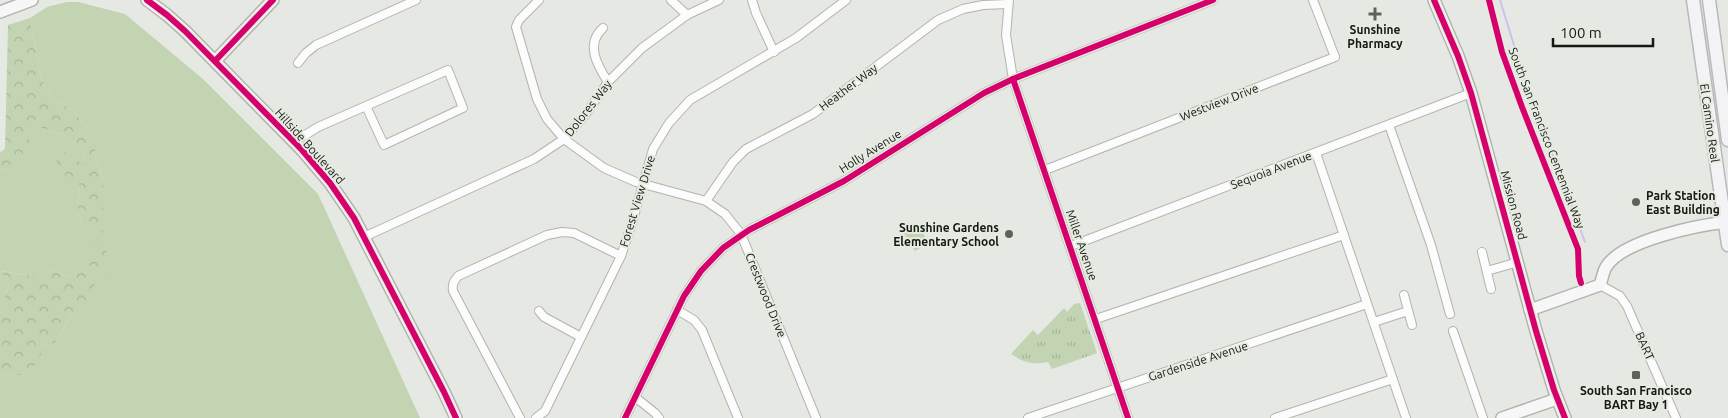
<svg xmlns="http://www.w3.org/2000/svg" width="1728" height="418" viewBox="0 0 1728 418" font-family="Ubuntu,sans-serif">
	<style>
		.grass { fill: #c3d4b3 }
		.forest { fill: url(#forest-crowns) }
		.park { fill: url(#park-tufts) }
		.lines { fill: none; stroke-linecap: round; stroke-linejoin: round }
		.stream { stroke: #ccc1f0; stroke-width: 2 }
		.street-casing { stroke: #b2b4b0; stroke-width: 10 }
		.secondary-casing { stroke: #b2b4b0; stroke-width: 14 }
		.primary-casing { stroke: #b9b9bd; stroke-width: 15 }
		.street { stroke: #fbfcfb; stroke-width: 8 }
		.secondary { stroke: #f7f7f8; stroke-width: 11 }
		.primary { stroke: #f3f3f6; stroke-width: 12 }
		.cycleway-casing { stroke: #e5ebe0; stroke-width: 9 }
		.cycleway { stroke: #d6006c; stroke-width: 6 }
		.poi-dot { fill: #5e615c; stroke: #e5ebe0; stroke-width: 2 }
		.labels { text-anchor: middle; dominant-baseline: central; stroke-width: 4; stroke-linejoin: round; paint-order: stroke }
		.poi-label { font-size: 12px; font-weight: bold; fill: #161814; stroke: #e5ebe0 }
		.street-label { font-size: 12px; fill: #161814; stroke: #e5ebe0 }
	</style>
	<defs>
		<pattern id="forest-crowns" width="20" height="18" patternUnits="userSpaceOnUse" patternTransform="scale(1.25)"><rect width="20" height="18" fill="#c3d4b3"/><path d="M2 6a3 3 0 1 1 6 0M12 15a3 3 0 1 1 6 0" fill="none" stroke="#a7b599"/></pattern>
		<pattern id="park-tufts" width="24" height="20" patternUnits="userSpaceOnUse" patternTransform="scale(1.25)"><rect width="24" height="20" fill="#c3d4b3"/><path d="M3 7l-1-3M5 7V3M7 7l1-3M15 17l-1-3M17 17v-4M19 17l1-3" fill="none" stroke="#a7b599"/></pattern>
	</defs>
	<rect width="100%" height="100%" fill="#e5e8e3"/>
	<g class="grass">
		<path d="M67,2H78L125,14L203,79L318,194L420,418H0V374L26,376L42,347L55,343L72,314V277L47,269L39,277L1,271L10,284L0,307V169L5,168L24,118L41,128L65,135L84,151L85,167L79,184L78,209L82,227L103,233V181L94,152L91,132L74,111L53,99L41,79L30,18L47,7Z"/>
		<path d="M917,224L929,243L915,251L903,232Z"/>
	</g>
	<g class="forest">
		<path d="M30,18L41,79L53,99L74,111L91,132L98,145L94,152L103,181V234L82,227L78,209L79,184L67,179L56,160V151H63L85,166L84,151L65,135L41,128L24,119L30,135L25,167L5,168L0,169V152L5,149L8,25Z"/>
		<path d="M87,243L101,244L111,258L105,274L86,263Z"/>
		<path d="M47,269L72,277L83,272L96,280L86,310L72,314L55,343L42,347L40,359L26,376L0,374V307L10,284L0,271L39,277Z"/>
	</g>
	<path class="park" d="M1080,303L1097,353L1052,369L1048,362C1033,365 1024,363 1011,354L1033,330L1038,335L1064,308L1067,312L1074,304Z"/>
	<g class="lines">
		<path class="stream" d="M1500,0L1527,87L1585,242"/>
		<g class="street-casing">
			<g id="street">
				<path d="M539,0L519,20L516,27L537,99L547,119L564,139L604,168L636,182L706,201L725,214L741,234L816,418"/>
				<path d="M671,0L687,15"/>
				<path d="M752,0L756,13L774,52"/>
				<path d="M1009,0L1006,35L1013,79L1128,418"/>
				<path d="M603,28C585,44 597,65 608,82"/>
				<path d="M298,63L306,53L316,45L416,0"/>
				<path d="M448,70L463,108L384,145L366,106Z"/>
				<path d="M1389,125L1431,245L1450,314"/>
				<path d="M294,142L318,127L366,106"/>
				<path d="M1316,153L1406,418"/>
				<path d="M1045,170L1335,57L1313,0"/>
				<path d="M706,201L733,162L746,149L813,114L938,20L963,9L983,5L1008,4"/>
				<path d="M364,237L534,159L564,139L585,115L608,82L642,48L687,15L719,0"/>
				<path d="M1071,246L1471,93"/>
				<path d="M1482,252L1491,289"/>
				<path d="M1487,271L1518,262"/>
				<path d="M1600,285L1620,296L1627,306L1676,418"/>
				<path d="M1404,295L1412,325"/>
				<path d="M677,310L694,320L702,330L738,418"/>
				<path d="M539,311L544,317L581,337"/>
				<path d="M1096,319L1344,235"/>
				<path d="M1374,322L1408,311"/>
				<path d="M1453,331L1483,418"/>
				<path d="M635,397L655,413L659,418"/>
				<path d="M520,418L453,291C452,284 454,281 458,276L547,235L562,232L574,233L621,256"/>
				<path d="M536,418L545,411L621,256L632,223L653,149L669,123L690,100L796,38L846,0"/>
				<path d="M625,418L684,296L701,271L723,248L749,230L844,181L984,93L1013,79L1213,0"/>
				<path d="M1028,418L1367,304"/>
				<path d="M1275,418L1393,379"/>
			</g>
		</g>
		<g class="secondary-casing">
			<g id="secondary">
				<path d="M147,0L167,15L185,31L302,150L330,183L354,218L444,392L456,418"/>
				<path d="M1434,0L1458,56L1471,93L1536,331L1554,390L1565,418"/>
				<path d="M0,12L32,0"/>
				<path d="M215,61L273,0"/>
				<path d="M1530,310L1600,285C1602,280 1603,272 1606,267C1622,240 1699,225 1728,222"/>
				<path d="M1502,418L1557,399"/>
			</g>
		</g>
		<g class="primary-casing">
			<g id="primary">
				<path d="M1693,0L1728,245"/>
				<path d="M1709,0L1728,140"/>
			</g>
		</g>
		<use href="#street" class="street"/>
		<use href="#secondary" class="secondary"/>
		<use href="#primary" class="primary"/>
		<g class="cycleway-casing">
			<g id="cycleway">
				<path d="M147,0L167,15L185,31L302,150L330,183L354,218L444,392L456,418"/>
				<path d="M1434,0L1458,56L1471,93L1536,331L1554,390L1565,418"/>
				<path d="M1489,0L1502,52L1522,107L1578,249L1579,276L1581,283"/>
				<path d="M215,61L273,0"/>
				<path d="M1013,79L1128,418"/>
				<path d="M625,418L684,296L701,271L723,248L749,230L844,181L984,93L1013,79L1213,0"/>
			</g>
		</g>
		<use href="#cycleway" class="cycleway"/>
	</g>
	<g class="poi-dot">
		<path d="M1372.5 6.5h5v5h5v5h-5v5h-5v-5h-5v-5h5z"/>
		<circle cx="1636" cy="202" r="5"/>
		<circle cx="1009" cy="234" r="5"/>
		<rect x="1631" y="370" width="10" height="10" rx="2.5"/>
	</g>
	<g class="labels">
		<g class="poi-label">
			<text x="1375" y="29">Sunshine<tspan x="1375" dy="14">Pharmacy</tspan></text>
			<text x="1646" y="195" text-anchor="start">Park Station<tspan x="1646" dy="14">East Building</tspan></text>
			<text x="999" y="227" text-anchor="end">Sunshine Gardens<tspan x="999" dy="14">Elementary School</tspan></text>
			<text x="1636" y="390">South San Francisco<tspan x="1636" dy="14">BART Bay 1</tspan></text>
		</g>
		<g class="street-label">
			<text transform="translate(848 87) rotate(-37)">Heather Way</text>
			<text transform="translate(1219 102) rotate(-21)">Westview Drive</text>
			<text transform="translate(588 108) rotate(-52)">Dolores Way</text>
			<text transform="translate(1710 123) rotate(82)">El Camino Real</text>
			<text transform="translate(1547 138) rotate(69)">South San Francisco Centennial Way</text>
			<text transform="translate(310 146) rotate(48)">Hillside Boulevard</text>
			<text transform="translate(870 151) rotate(-32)">Holly Avenue</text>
			<text transform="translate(1271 170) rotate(-21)">Sequoia Avenue</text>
			<text transform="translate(637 201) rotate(-73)">Forest View Drive</text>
			<text transform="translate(1514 205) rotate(75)">Mission Road</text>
			<text transform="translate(1082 245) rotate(71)">Miller Avenue</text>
			<text transform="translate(766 295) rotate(68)">Crestwood Drive</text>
			<text transform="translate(1645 346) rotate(66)">BART</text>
			<text transform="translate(1198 361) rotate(-18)">Gardenside Avenue</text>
		</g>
	</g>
	<path d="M1553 38v8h100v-8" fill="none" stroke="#161814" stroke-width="2.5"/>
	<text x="1560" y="38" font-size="15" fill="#161814" stroke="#e5ebe0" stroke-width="4" paint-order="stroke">100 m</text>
</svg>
